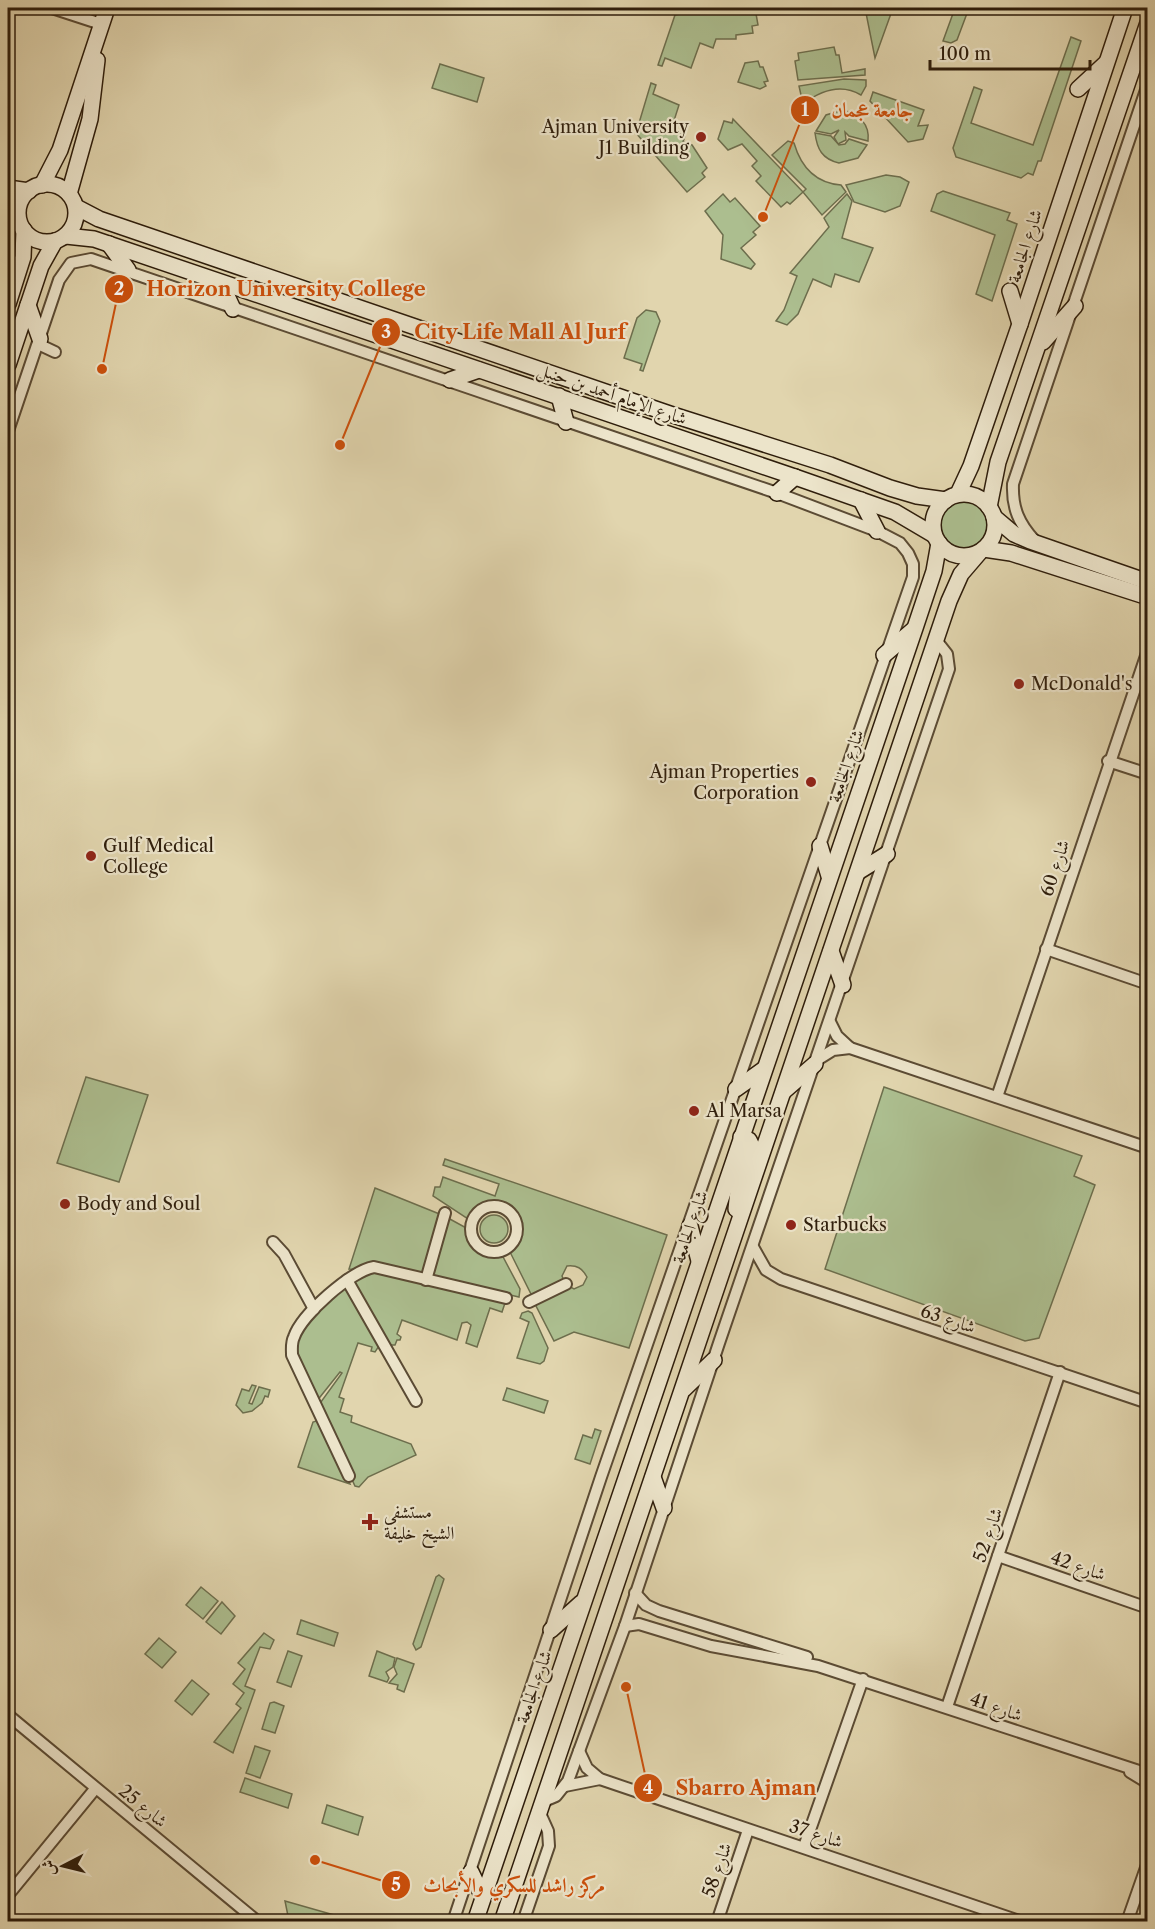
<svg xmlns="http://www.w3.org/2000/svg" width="1155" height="1929" viewBox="0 0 1155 1929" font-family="'Libre Caslon Text',Amiri,serif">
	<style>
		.green { fill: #acbe8f; stroke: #6d6e4d; stroke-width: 1.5 }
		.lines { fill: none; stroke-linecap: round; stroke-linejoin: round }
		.street-casing { stroke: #5b4b34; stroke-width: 14 }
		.secondary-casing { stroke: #2e1d0b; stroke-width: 18 }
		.street { stroke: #ece4ca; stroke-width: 10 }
		.secondary { stroke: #ece4ca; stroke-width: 15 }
		.poi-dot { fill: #8f2418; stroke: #ece4ca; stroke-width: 2 }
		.labels { text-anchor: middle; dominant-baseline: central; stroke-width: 4.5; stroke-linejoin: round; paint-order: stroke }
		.poi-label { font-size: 18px; fill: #2e1d0b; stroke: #ece4ca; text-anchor: start }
		.street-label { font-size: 18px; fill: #2e1d0b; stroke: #ece4ca }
		.leader { fill: none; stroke: #cc500c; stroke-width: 2 }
		.callout-dot { fill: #cc500c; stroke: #ece4ca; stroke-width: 2 }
		.mark-label { font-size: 18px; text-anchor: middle; font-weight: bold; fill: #fff }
		.callout-label { font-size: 20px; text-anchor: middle; font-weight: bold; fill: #cc500c; stroke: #ece4ca; stroke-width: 4.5; stroke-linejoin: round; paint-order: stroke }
	</style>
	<rect width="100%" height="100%" fill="#e1d5ae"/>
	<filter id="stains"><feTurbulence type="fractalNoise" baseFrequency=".00333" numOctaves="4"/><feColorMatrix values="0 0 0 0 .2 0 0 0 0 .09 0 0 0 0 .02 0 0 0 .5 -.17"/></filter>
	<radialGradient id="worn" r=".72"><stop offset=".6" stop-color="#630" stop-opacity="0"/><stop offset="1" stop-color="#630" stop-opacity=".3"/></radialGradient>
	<g class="green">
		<path d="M710,8H755L758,25L752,26L753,33L736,35V39H716L713,48L700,43L691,68L665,58L662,66L658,65L675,15Z"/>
		<path d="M865,8H893L875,58Z"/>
		<path d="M955,8H969L957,40L951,43L943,41Z"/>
		<path d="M1071,37L1081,41L1041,161H1038L1033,175L1028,173L1021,178L956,157L953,148L974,87L982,90L971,123L1033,145Z"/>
		<path d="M834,47L836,55H839L842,73L865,69V75L798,80L795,61L799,60L798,53Z"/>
		<path d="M758,61L760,67H763L768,81L764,82L766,86L760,89L738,82L745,63Z"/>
		<path d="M440,64L484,78L477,102L432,88Z"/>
		<path d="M844,79L866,80V86L861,95C841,83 820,91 803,104L799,86Z"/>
		<path d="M651,83L656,85L653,94L679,105L671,130L685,136L683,142L692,145L707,168L702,173L705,177L687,192L636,133Z"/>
		<path d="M873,92L924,110L918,126L928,125L923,139L908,142L870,101Z"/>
		<path d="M843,110C859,114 870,124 868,141L849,136L845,132L846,140L838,144L834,137L839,130L831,134L816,131L826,115Z"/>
		<path d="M733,119L803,192L806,189L772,155L788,141L794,143C801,167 815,183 841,185L846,192L822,215L803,192L790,204L787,202L781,207L756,181L761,176L752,166L757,161L742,144L728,150L718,139L724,121L732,123Z"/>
		<path d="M815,133L831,136L839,145L845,144L849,139L867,145L858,158L839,163C822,159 817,149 815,133Z"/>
		<path d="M886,175L900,177L909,182L900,206L885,212L854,202L846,185Z"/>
		<path d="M943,191L1010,213L1007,220L1017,224L992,301L976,294L995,235L931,211L937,194Z"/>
		<path d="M723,194L730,202L735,198L760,226L753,232L756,235L741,248L755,264L751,269L721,259L723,235L705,211Z"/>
		<path d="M847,194L852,201L842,238L873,248L859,282L835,274L831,287L813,279L798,314L787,325L776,321L784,310L797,276L790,273L829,227L824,218Z"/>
		<path d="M646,310L656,312L660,321L643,371L640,370L642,364L624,358L637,318Z"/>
		<circle cx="963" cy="525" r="27"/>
		<path d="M86,1077L148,1095L119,1182L57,1163Z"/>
		<path d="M884,1087L1082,1156L1074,1176L1095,1185L1039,1338L1025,1341L825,1269Z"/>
		<path d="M445,1159L667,1235L629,1348L574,1332L554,1341L534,1302L567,1285L574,1289L583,1285L587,1277C582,1268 577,1265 567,1266L562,1276L565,1283L533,1298L509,1250C540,1221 492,1181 471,1221L433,1196L435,1187H440L443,1177L495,1196L499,1184L443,1165Z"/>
		<path d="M375,1188L442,1215L426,1272L422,1275L399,1271L349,1269Z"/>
		<circle cx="494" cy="1229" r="14"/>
		<path d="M448,1218L470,1230C473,1246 484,1256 501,1253L520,1289L519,1297L432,1277Z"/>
		<path d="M368,1270L506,1300L502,1312L490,1308L477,1347L466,1343L471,1325L467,1322L462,1323L457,1340L402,1320L397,1334L401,1337L400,1340H397L395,1345H386L351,1282Z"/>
		<path d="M343,1287L347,1288L381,1343L375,1352L371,1351L372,1347L358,1343L339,1397L344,1399L340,1412L352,1416L351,1422L411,1444L416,1455L368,1477L359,1487L355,1486L318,1406L342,1373L340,1372L316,1402C304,1377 286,1353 301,1326Z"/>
		<path d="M528,1311L532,1313L548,1348L544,1361L540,1364L517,1358L529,1322L520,1318L522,1313Z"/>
		<path d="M252,1385L256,1386L249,1403L252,1404L259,1387L270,1390L268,1397L265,1396L262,1403L252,1411L243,1413L236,1405L242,1389L249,1391Z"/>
		<path d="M507,1388L548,1401L544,1413L503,1400Z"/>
		<path d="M320,1420L350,1484L298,1467L313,1422Z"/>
		<path d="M595,1429L601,1431L590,1464L575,1459L583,1435L592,1438Z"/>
		<path d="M439,1575L444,1579L421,1647L416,1650L413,1644L436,1577Z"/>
		<path d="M201,1587L218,1601L203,1619L186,1605Z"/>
		<path d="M222,1602L235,1616L221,1634L206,1622Z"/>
		<path d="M301,1620L338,1633L334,1646L297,1634Z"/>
		<path d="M264,1633L274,1640L270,1649L260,1647L245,1686L255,1690L233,1753L214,1742L241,1708L236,1704L244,1693L233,1684L245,1669L238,1663Z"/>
		<path d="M159,1638L176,1652L162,1668L145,1654Z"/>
		<path d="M288,1651L302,1656L291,1687L277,1682Z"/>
		<path d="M377,1651L395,1658L393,1667L386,1672L389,1678L387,1682L369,1676Z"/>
		<path d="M397,1658L414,1664L404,1692L397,1689L398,1685L389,1683L397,1674L394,1667Z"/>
		<path d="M192,1680L209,1694L192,1715L175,1701Z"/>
		<path d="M274,1702L284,1706L275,1733L262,1729L270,1703Z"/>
		<path d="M255,1746L270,1751L260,1778L246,1773Z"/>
		<path d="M245,1778L292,1794L288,1808L240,1792Z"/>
		<path d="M327,1805L363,1817L358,1835L322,1823Z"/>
		<path d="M285,1901L341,1917L339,1921H289Z"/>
	</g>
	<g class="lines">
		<g class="street-casing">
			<g id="street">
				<path d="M52,8L101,24"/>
				<path d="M38,344L55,352"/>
				<path d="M8,431L59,280L71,263L91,259L777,493L877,531L900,543L908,553L913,564V577L601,1477L453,1922"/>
				<path d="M1035,541C1019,524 1012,508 1013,484L1148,84"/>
				<path d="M1108,761L1148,774"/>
				<path d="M1046,949L1148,984"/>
				<path d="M830,1022L837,1036L850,1048"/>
				<path d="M817,1060L833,1050L850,1048L1148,1148"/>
				<path d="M997,1097L1148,650"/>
				<circle cx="494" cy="1229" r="23"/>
				<path d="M273,1242L284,1254L314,1309"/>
				<path d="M753,1247L766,1270L781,1279L1148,1403"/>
				<path d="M347,1280L416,1401"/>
				<path d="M426,1280L445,1213"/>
				<path d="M529,1302L566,1284"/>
				<path d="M349,1476L292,1355C292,1349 291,1343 294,1337C302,1314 351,1271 374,1267L506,1298"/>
				<path d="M998,1556L1148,1608"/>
				<path d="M635,1593L646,1605L659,1611L807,1657"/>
				<path d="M625,1626L639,1624L711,1646L818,1666L1148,1774"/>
				<path d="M947,1707L1060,1372"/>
				<path d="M8,1715L258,1922"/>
				<path d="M579,1751L587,1768L600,1779L1022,1922"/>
				<path d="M1130,1772L1148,1783"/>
				<path d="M565,1786L600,1779"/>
				<path d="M542,1802L556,1796L568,1781L625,1626L719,1343L949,669L947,654L936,640"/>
				<path d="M804,1847L863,1679"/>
				<path d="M8,1895L95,1789"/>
				<path d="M8,1920L9,1922"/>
				<path d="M523,1922L549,1846L548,1831L539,1811"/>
				<path d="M717,1922L748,1830"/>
				<path d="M1127,1922L1148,1862"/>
			</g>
		</g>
		<g class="secondary-casing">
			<g id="secondary">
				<path d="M1078,89L1106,63"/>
				<circle cx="47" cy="213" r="29"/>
				<path d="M42,185L60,150L107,8"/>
				<path d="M8,188L29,191"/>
				<path d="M69,194L90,119L97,60"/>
				<path d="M76,207L99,219L670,414L830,465L890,488L917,496L946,500"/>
				<path d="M66,236L94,239L795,477L895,512L934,535"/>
				<path d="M109,244L128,270"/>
				<path d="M221,283L233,309"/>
				<path d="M1010,291L1020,324"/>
				<path d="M8,304L23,257L24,230"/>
				<path d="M28,305L40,339"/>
				<path d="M1043,342L1075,306"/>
				<path d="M8,365L41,266L55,241"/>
				<path d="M450,380L479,370"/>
				<path d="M559,396L566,422"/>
				<path d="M777,493L795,477"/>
				<circle cx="964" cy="525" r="31"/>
				<path d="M958,494L971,466L1020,324L1125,8"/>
				<path d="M861,500L877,531"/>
				<path d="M989,507L998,462L1148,23"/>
				<path d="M994,517L1014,534L1030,541L1148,582"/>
				<path d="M984,549L1011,553L1148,597"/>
				<path d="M884,655L913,630"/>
				<path d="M820,846L829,876"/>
				<path d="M858,872L887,854"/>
				<path d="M831,951L843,985"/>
				<path d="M736,1089L764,1069"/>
				<path d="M784,1091L815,1064"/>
				<path d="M736,1209L738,1191L752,1146L749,1140L741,1137"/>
				<path d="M690,1226L699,1261"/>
				<path d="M684,1389L714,1360"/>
				<path d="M653,1477L664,1508"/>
				<path d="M551,1630L581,1603"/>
				<path d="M471,1872L483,1897"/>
				<path d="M475,1922L915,628L934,571L939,543"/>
				<path d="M502,1922L949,601L961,574L979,553"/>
			</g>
		</g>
		<use href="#street" class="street"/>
		<use href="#secondary" class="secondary"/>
	</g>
	<g class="poi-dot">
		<circle cx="701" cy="137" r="6"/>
		<circle cx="1019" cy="684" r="6"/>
		<circle cx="811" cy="782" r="6"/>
		<circle cx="91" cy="856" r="6"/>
		<circle cx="694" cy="1111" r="6"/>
		<circle cx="65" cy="1204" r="6"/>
		<circle cx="791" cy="1225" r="6"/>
		<path d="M367 1513h6v6h6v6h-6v6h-6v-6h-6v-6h6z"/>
	</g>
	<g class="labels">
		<g class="poi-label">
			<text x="689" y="127" text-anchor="end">Ajman University<tspan x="689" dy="21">J1 Building</tspan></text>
			<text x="1031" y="684">McDonald's</text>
			<text x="799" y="772" text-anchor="end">Ajman Properties<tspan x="799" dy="21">Corporation</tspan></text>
			<text x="103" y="846">Gulf Medical<tspan x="103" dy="21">College</tspan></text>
			<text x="706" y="1111">Al Marsa</text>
			<text x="77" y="1204">Body and Soul</text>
			<text x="803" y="1225">Starbucks</text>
			<text x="384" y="1512">مستشفى<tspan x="384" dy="21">الشيخ خليفة</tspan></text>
		</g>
		<g class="street-label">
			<text transform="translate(1025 246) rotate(-72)">شارع الجامعة</text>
			<text transform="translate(612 394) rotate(19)">شارع الإمام أحمد بن حنبل</text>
			<text transform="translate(846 766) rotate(-71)">شارع الجامعة</text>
			<text transform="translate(1055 868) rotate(-72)">شارع 60</text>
			<text transform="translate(690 1227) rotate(-71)">شارع الجامعة</text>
			<text transform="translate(948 1319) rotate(18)">شارع 63</text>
			<text transform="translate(988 1535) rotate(-71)">شارع 52</text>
			<text transform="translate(1078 1566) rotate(19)">شارع 42</text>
			<text transform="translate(534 1687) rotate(-71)">شارع الجامعة</text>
			<text transform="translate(996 1707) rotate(19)">شارع 41</text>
			<text transform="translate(143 1806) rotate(39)">شارع 25</text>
			<text transform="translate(816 1834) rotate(18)">شارع 37</text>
			<text transform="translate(717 1870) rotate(-71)">شارع 58</text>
		</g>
	</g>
	<path class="leader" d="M763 217L805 110M102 369L119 289M340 445L386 332M626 1687L648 1788M315 1860L396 1885"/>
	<g class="callout-dot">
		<circle cx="763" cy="217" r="6"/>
		<circle cx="102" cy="369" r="6"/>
		<circle cx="340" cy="445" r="6"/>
		<circle cx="626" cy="1687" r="6"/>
		<circle cx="315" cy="1860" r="6"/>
		<circle cx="805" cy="110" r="15"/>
		<circle cx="119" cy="289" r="15"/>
		<circle cx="386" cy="332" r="15"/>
		<circle cx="648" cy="1788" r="15"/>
		<circle cx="396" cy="1885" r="15"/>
	</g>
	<g class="mark-label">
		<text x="805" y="116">1</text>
		<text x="119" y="295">2</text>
		<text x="386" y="338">3</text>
		<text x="648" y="1794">4</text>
		<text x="396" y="1891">5</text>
	</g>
	<g class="callout-label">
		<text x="872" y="117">جامعة عجمان</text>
		<text x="286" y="296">Horizon University College</text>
		<text x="520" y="339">City Life Mall Al Jurf</text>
		<text x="746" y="1795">Sbarro Ajman</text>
		<text x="514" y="1892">مركز راشد للسكري والأبحاث</text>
	</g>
	<rect width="1155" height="1929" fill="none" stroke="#e1d5ae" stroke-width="30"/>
	<rect x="9" y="9" width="1137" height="1911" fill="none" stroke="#2e1d0b" stroke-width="3"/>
	<rect x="15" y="15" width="1125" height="1899" fill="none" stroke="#2e1d0b" stroke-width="1.5"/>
	<g transform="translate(63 1866) rotate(263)" stroke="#ece4ca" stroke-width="4.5" paint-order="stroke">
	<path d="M0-4.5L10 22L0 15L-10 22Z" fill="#2e1d0b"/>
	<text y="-9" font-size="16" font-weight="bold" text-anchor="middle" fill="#2e1d0b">ش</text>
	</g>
	<path d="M930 60v9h160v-9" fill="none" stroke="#2e1d0b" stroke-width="3"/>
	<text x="939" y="60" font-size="18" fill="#2e1d0b" stroke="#ece4ca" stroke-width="4.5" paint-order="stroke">100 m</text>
	<rect width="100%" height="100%" filter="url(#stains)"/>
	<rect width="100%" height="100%" fill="url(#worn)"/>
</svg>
